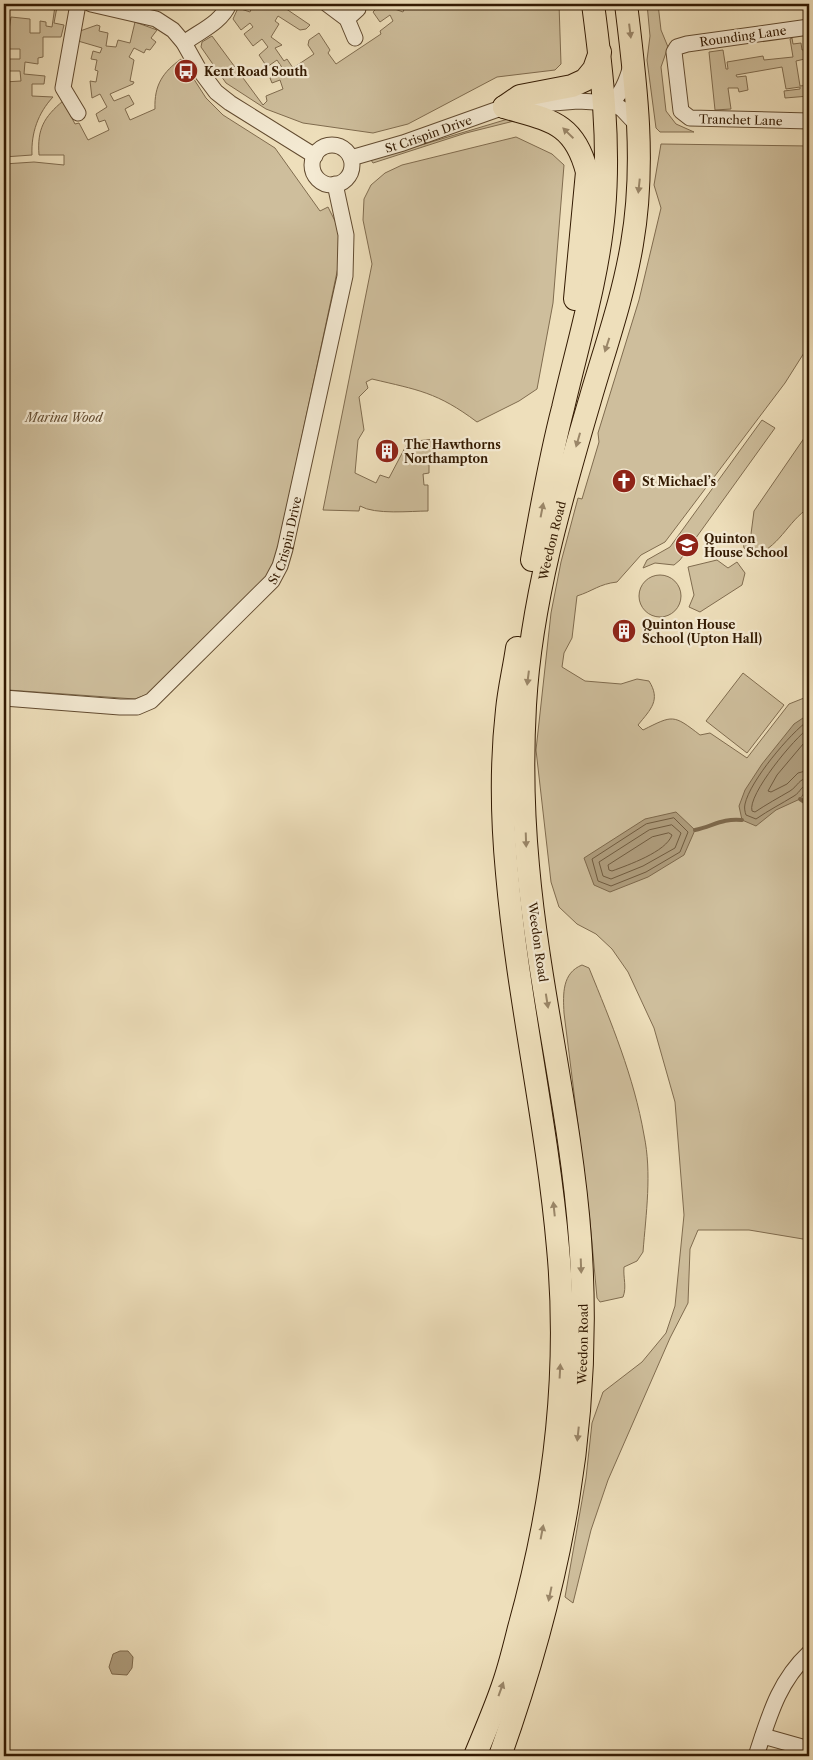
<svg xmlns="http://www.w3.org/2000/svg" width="813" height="1760" viewBox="0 0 813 1760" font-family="'Libre Caslon Text',serif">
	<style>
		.green { fill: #cebe9c; stroke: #806c4f }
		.water { fill: #ae9c7c; stroke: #7d684b }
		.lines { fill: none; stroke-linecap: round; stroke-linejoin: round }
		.shore { stroke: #705b3f; stroke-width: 1 }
		.stream { stroke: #7d684b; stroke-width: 4 }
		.minor-casing { stroke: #624b30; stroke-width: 17 }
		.highway-casing { stroke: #331a02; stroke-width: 24 }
		.minor { stroke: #f4ead3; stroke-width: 15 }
		.highway { stroke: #eedfbb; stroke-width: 22 }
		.oneway { fill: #9a8668 }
		.labels { text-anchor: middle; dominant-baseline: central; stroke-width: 4.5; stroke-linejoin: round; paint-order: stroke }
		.street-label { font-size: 12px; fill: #331a02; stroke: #f4ead3 }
		.poi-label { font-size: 12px; font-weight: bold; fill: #331a02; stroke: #f4ead3; text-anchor: start }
		.park-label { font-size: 12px; font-style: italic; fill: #624b30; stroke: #f4ead3 }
	</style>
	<rect width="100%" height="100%" fill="#eedfbb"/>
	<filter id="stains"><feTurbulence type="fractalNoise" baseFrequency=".004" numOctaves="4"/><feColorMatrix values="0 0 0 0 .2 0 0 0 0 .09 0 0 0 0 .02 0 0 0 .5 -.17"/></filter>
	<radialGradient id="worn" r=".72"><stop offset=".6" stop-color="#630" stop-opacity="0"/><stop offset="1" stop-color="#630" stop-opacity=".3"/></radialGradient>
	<g class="green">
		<path d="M253,4H279L310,25L306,29L300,30L278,16L275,21L279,24L271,37L282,45L275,48L284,61L287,59L293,68L314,54L308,45L309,40L319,33L330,50L328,53L336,64L381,34L380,31L393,21L390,15L380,22L373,12L381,4L403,12L405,7L400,4H559L561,64L555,70L497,77L408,124L373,133L303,123L266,109L226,83L201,47L202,42L212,36L263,105L267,101L266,96L283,89L280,80L272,83L270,78L283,69L277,60L267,67L259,55L268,47L262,39L253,46L244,34L253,27L250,23L241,30L233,19L238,8L250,12Z"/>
		<path d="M647,4H658L661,30L668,47L661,67L666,111L676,124L694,132H660L656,128L647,60L650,36Z"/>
		<path d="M55,6L57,7L54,23L64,25L61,37H43V57L38,58V64L25,62L24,74L45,76L44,84H32V96L53,97C38,113 31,133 32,155L4,157V116L10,111L7,109L8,96H4V82L21,81L20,71H9L8,59H20V49H8V37H4V30H9L11,17L30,19V33H40V21L46,22V26L52,27Z"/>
		<path d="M135,22L157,30L151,38L156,42L150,50L146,49L144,53L134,48L129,57L134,60L130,81L134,82L133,84L110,94L114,101L129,95L134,104L125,109L130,120L155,109C154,85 163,72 181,59L206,98L223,115L275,148L320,211L328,207L338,227L340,258L274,567L269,575L148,694L135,699L8,690L9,677H4V164L34,162L64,165V155H39C37,129 44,117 63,101L75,124L79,123L88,140L109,130L105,120L99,122L96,114L107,107L100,94L92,98L90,81L96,82L98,71L95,70L97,60L91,59L93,51L100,53L102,48L78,41L80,31L97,25L100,26L99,31L108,33L106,46L116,47L118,40L130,43Z"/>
		<path d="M792,38L793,44L801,43L802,50L809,49V58L796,61L800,86L809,85V96L785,98L784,91L800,89V87L786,89L782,67L736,75L737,77L746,76L748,90L739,92L738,88H728L731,109L715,110L709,52L723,50L726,69H728L727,62L763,56L764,60L793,57L790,39Z"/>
		<path d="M508,119L514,121L466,133L373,163L371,160Z"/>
		<path d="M516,137L552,154L564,165L553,303L537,389L519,401L477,422C437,392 418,390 372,379L366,382L368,388L359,397L364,430L358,440L355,473L376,483L380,475L389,478L408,442L434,439L435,460H429V473L423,474L424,485H428V511C411,511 375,515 360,506L359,511L323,510L372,264L363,220L364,199L371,185L385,173L402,165Z"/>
		<path d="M661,144L809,146V345L785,383L665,542L641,555L617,582C599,584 593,591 577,596L572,638L564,653L562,667L585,681L621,684L637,679L649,681C661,700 651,709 638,725L643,730C673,715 673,714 700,735L710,733L747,758L789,704L809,696V1240L749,1230H698L690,1249L688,1303L670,1338L608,1480L591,1530L573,1603L565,1597L586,1478L592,1423L603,1392L642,1362L666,1333L675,1306L684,1215L675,1102L654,1028L628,972L612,949L596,934L577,924L559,907L551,882L536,750L551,613L561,562L578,498L582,499L599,442L598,433L639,300L661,208L654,185Z"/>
		<path d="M762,420L775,428L680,560L674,565L655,563L643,568L647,560L670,547Z"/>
		<path d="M809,431V508C788,520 778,551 752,555L744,548L743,542L751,534L754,511Z"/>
		<path d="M717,560L728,568L737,562L745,573L742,585L700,612L689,607L694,595L688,567Z"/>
		<circle cx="660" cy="596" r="21"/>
		<path d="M743,673L784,705L747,753L706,721Z"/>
		<path d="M582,965L589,968C611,1022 634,1077 644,1135C652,1173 646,1214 643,1252L637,1261L624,1267C623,1278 627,1287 623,1297L600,1302L597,1298L590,1221L564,1013C563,994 562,973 582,965Z"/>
	</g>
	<g class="water">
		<path d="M809,714V786L800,799L776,810L756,826L742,820L739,806L745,790L762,764L794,724Z"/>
		<path d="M676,812L695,830L684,855L648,877L610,892L594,885L584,858L645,819Z"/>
		<path d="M120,1651H128L133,1657L132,1668L127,1675L112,1674L109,1667L113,1654Z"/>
	</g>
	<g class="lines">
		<g class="shore">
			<path d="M809,720C790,733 750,781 745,804C744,808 745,812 746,815L756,819C769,810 781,804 794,796C801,792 801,785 809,784"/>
			<path d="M809,728C795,737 747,795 752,811L755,812C767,804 778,798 790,791C798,786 799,778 809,778"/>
			<path d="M809,737L777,775L768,791L771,792L787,784L798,773L809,770"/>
			<path d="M674,818L688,832L680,852L646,872L611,886L598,881L592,859L646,824Z"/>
			<path d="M672,825L681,833L675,848L643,866L611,879L603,876L599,862L649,830Z"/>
			<path d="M669,833L672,835C666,852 628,865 612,871L609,870L608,865L652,837Z"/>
		</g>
		<g class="stream">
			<path d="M800,799L809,805"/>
			<path d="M695,830C713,826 723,818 742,820"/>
		</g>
		<g class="minor-casing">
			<g id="minor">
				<path d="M78,4L63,88L78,113"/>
				<path d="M91,4L156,19L173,30L184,43L198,68L216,92L230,103L315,156"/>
				<path d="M327,4L347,19L355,38"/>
				<path d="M347,19L358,9"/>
				<path id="s1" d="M809,27L687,44L677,47L674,52L681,111L690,118L809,121"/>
				<path d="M184,43C200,31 221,23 229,4"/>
				<path d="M605,106C619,100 626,83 630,69"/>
				<circle cx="332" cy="165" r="20"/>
				<path id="s2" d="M351,158L403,143L504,107L578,101L612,103L622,109L639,127"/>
				<path id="s3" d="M4,698L120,707H137L151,701L272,581L280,566L285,549L345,276L346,235L335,184"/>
				<path d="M763,1736L809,1749"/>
				<path d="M756,1756C769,1717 778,1682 809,1653"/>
			</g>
		</g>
		<g class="highway-casing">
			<g id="highway">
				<path d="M504,107C548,120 574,121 587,172L575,299"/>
				<path d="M504,107L520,96L572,86L585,80L594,69L600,52"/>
				<path d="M532,560C541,509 550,458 563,408C578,343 598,278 604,211C610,142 602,72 593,4"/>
				<path d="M475,1756C484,1734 494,1711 502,1688C509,1669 514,1648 519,1628C553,1506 570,1375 558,1248C547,1122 518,999 507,873C502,820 501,763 507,710C509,689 514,669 517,648"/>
				<path id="s4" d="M500,1756C561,1584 593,1422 580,1239C571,1114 539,991 528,866C523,813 522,759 525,705C531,601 561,499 590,400C605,348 623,298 632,244C646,163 636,85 626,4"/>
			</g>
		</g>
		<use href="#minor" class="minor"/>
		<use href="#highway" class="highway"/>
	</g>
	<defs><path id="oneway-solid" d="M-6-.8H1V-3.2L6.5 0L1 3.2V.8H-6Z" transform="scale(1.25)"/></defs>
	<g class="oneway">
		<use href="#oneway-solid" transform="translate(630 31) rotate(83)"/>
		<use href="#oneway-solid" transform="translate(568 133) rotate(-136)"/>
		<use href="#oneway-solid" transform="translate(639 186) rotate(96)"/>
		<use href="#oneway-solid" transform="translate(607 345) rotate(108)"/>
		<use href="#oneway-solid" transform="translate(578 440) rotate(106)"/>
		<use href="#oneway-solid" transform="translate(542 510) rotate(-79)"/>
		<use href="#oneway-solid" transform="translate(528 678) rotate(97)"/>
		<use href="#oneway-solid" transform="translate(526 840) rotate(88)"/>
		<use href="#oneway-solid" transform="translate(547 1001) rotate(81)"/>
		<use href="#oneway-solid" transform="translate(554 1209) rotate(-96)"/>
		<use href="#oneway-solid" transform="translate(581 1266) rotate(88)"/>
		<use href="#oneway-solid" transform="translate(560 1371) rotate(-87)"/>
		<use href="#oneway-solid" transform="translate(578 1434) rotate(96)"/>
		<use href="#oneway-solid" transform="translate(542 1532) rotate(-79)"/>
		<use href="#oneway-solid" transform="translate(550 1594) rotate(102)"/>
		<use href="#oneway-solid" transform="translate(501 1689) rotate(-70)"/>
	</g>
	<defs>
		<g id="bus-disc" transform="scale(1.25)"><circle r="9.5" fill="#8f2418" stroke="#f4ead3"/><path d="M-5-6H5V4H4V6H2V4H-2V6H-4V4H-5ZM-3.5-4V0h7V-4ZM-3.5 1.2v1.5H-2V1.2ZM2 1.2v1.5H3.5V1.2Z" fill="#fff"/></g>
		<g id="building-disc" transform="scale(1.25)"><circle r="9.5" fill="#8f2418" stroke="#f4ead3"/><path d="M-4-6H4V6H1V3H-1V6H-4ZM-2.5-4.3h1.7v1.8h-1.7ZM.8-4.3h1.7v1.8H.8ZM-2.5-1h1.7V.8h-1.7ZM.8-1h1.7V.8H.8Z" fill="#fff"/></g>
		<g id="church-disc" transform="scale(1.25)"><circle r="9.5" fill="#8f2418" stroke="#f4ead3"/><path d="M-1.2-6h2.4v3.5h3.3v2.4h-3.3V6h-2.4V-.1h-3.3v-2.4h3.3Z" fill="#fff"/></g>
		<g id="school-disc" transform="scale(1.25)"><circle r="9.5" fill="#8f2418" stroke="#f4ead3"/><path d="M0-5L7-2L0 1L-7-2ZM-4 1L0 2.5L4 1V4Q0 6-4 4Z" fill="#fff"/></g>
	</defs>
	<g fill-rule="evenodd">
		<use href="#bus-disc" x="186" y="71"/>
		<use href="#building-disc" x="387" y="451"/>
		<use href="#church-disc" x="624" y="481"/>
		<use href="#school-disc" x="687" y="545"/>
		<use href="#building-disc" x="624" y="631"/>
	</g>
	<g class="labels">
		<g class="street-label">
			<text transform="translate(743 36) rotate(-8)">Rounding Lane</text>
			<text stroke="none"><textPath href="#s1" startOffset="261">Tranchet Lane</textPath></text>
			<text stroke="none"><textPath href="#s2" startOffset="81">St Crispin Drive</textPath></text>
			<text stroke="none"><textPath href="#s3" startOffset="362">St Crispin Drive</textPath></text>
			<text stroke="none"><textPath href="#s4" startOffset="1232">Weedon Road</textPath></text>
			<text transform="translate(538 942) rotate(82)">Weedon Road</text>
			<text stroke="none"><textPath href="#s4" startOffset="422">Weedon Road</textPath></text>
		</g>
		<g class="poi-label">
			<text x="204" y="71">Kent Road South</text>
			<text x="404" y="444">The Hawthorns<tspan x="404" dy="14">Northampton</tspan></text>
			<text x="642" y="481">St Michael’s</text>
			<text x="704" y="538">Quinton<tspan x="704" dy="14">House School</tspan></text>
			<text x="642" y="624">Quinton House<tspan x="642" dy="14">School (Upton Hall)</tspan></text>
		</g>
		<g class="park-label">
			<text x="64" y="417">Marina Wood</text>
		</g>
	</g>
	<rect width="813" height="1760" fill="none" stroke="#eedfbb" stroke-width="20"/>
	<rect x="5" y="5" width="803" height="1750" fill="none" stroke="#331a02" stroke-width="2.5"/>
	<rect x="10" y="10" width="793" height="1740" fill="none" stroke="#331a02"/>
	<rect width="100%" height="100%" filter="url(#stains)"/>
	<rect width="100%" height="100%" fill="url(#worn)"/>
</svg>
